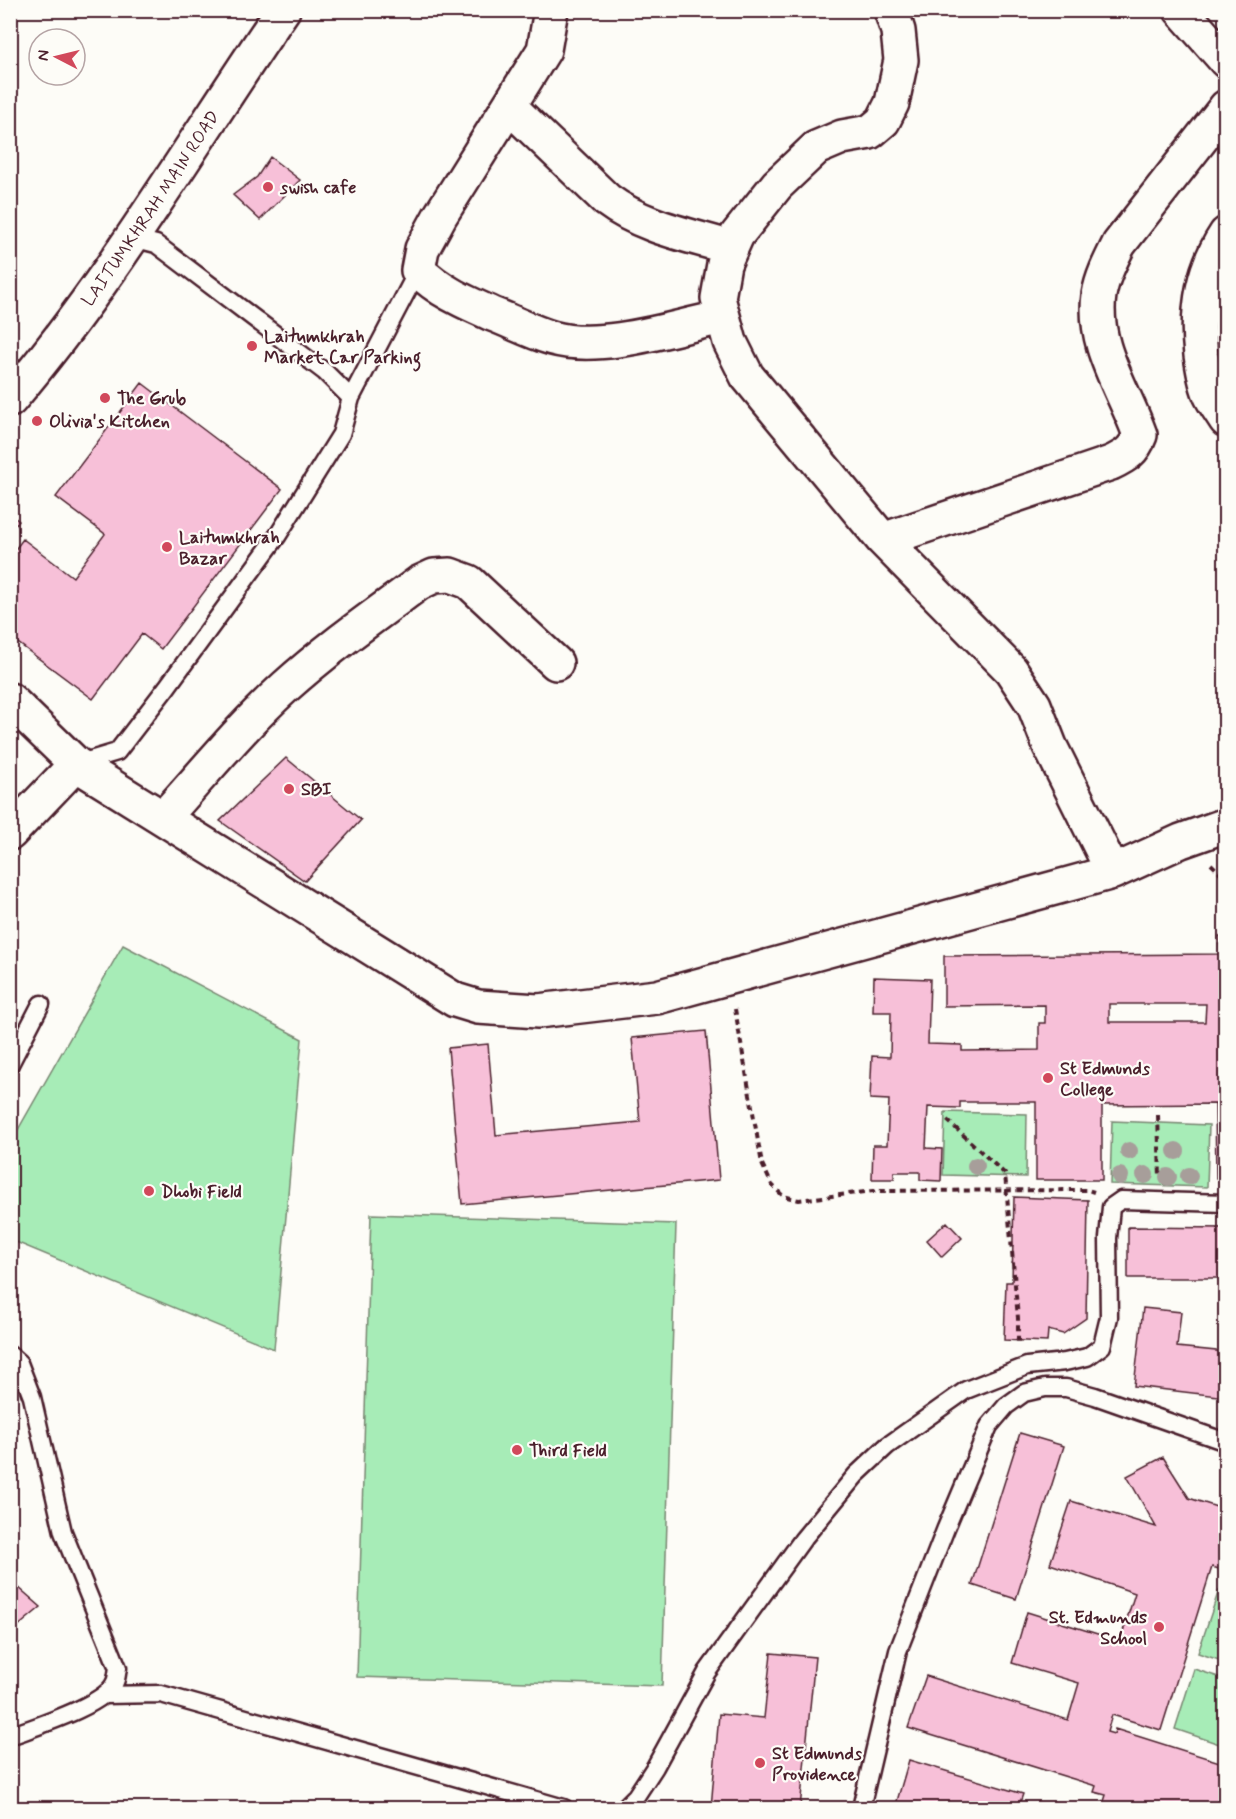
<svg xmlns="http://www.w3.org/2000/svg" width="1236" height="1819" viewBox="0 0 1236 1819" font-family="Mynerve,sans-serif">
	<rect width="100%" height="100%" fill="#fdfcf7"/>
	<filter id="ink" filterUnits="userSpaceOnUse"><feTurbulence type="fractalNoise" baseFrequency=".0167" numOctaves="2"/><feDisplacementMap in="SourceGraphic" scale="12" xChannelSelector="R" yChannelSelector="G"/><feConvolveMatrix kernelMatrix="1 2 1 2 8 2 1 2 1" color-interpolation-filters="sRGB"/></filter>
	<g filter="url(#ink)">
		<path fill="#a7ecb7" stroke="#788671" stroke-width="1.5" d="M123 945 302 1039 274 1349 11 1240V1142Z
			M945 1112 1027 1114 1026 1177 943 1175Z
			M1112 1121 1209 1125 1207 1187 1110 1184Z
			M371 1214 676 1224 662 1686 357 1677Z
			M1219 1590 1225 1592V1662L1198 1653Z
			M1194 1669 1225 1679V1746L1175 1729Z"/>
		<path fill="#f7c0d8" stroke="#4a1f2b" stroke-width="1.5" fill-rule="evenodd" d="M270 157 300 180 260 220 233 195 257 177Z
			M142 383 282 489 161 649 142 634 93 699 10 637V556L23 539 73 577 105 534 56 497Z
			M10 514 19 521 10 531Z
			M286 758 361 820 305 881 220 821Z
			M1219 936H1226V1178H1216L1215 1104 1102 1105V1180H1036V1102H960V1108L928 1107 926 1148 942 1149 941 1181 920 1180V1172H894V1179H872L873 1145H887L889 1100 870 1099 872 1056 890 1057 891 1012H873L874 977 930 979 928 1044 962 1045V1051L1039 1050V1023H1045V1005L944 1006V956L1220 954ZM1109 1004H1206L1205 1022H1109Z
			M706 1031 719 1180 462 1204 448 1048 488 1044 496 1135 640 1122 632 1038Z
			M1014 1197 1088 1200 1086 1318 1063 1334 1048 1330 1047 1342 1004 1340 1006 1282H1012Z
			M947 1222 962 1238 942 1257 927 1240Z
			M1128 1227 1226 1228V1278H1128Z
			M1143 1308 1181 1312 1177 1347 1226 1352V1397L1134 1386Z
			M1020 1433 1064 1446 1016 1599 972 1585Z
			M1163 1457 1189 1498 1226 1510V1571L1212 1567 1161 1730 1112 1715 1107 1732 1114 1734 1115 1729 1226 1764V1808H1102L1106 1795 1094 1792 1096 1786 908 1728 926 1676 1068 1720 1079 1683 1012 1663 1027 1612 1120 1641 1135 1593 1050 1564 1071 1501 1156 1527 1127 1476Z
			M10 1580 41 1607 10 1633Z
			M771 1653 815 1657 800 1808H711L719 1714 764 1718Z
			M909 1760 1023 1794 1018 1808H895Z"/>
		<g fill="none" stroke-linecap="round" stroke-linejoin="round">
			<g stroke="#4a1f2b" stroke-width="21">
				<path id="lane" d="M351 398 418 270
					M77 764 117 752 167 687 278 535 341 434 351 398 325 372 156 244 133 238
					M10 1064 41 1004
					M10 1355 19 1363 32 1397 63 1532 118 1668C117 1672 117 1678 115 1682 106 1705 34 1727 10 1736
					M104 1695 161 1694 564 1808
					M624 1808 636 1796 655 1767 707 1672 803 1539 856 1475 887 1446 966 1390 1027 1366 1065 1362 1087 1357 1102 1346 1109 1317 1108 1238 1111 1207 1121 1200 1226 1203
					M861 1808 898 1651 946 1528 989 1426 1006 1406 1024 1393 1045 1388H1066L1095 1396 1226 1442"/>
			</g>
			<g stroke="#4a1f2b" stroke-width="38">
				<path id="street" d="M551 10 544 50 440 216 422 249 418 270C439 291 465 302 492 314 511 321 531 332 552 338 601 352 673 328 723 317
					M891 10 898 31 901 60 892 103 883 121 870 132 842 137 816 148 777 185 737 235 724 264 718 298 730 342 747 376 883 540 1011 670 1034 705 1050 746 1113 872
					M1181 10 1226 61
					M510 107 607 200C643 227 689 235 731 248
					M1226 234C1202 270 1196 313 1201 355 1203 368 1205 384 1211 396 1215 404 1221 412 1226 420
					M883 540 1111 463C1126 456 1134 451 1140 435 1124 389 1092 346 1099 295 1102 277 1111 260 1119 244L1226 107
					M10 700 76 764 455 1000 478 1007 538 1011 657 997 1113 872 1181 841 1226 825
					M163 818C203 774 241 727 285 687 327 649 374 616 419 583L434 576 450 575 469 582 556 663
					M10 833 76 764"/>
			</g>
			<g stroke="#4a1f2b" stroke-width="38">
				<g id="secondary">
					<path id="s1" d="M10 400C113 279 193 141 283 10"/>
				</g>
			</g>
			<path stroke="#4a1f2b" stroke-width="4" stroke-dasharray="6 4.5" stroke-linecap="butt" d="M1211 864 1226 878
				M735 1009 762 1164 772 1185 783 1196 799 1200 874 1191 1088 1190 1094 1192
				M1158 1115 1160 1177
				M947 1120 1005 1174 1018 1318V1344"/>
			<use href="#lane" stroke="#fdfcf7" stroke-width="16"/>
			<use href="#street" stroke="#fdfcf7" stroke-width="33"/>
			<use href="#secondary" stroke="#fdfcf7" stroke-width="33"/>
		</g>
		<g fill="#a79e9a">
			<circle cx="1129" cy="1151" r="9"/>
			<circle cx="1176" cy="1151" r="9"/>
			<circle cx="976" cy="1166" r="9"/>
			<circle cx="1145" cy="1175" r="9"/>
			<circle cx="1120" cy="1176" r="9"/>
			<circle cx="1189" cy="1176" r="9"/>
			<circle cx="1168" cy="1177" r="9"/>
		</g>
	</g>
	<g fill="#d1495b" stroke="#fdfcf7" stroke-width="2">
		<circle cx="268" cy="187" r="6"/>
		<circle cx="252" cy="346" r="6"/>
		<circle cx="105" cy="398" r="6"/>
		<circle cx="37" cy="421" r="6"/>
		<circle cx="167" cy="547" r="6"/>
		<circle cx="289" cy="789" r="6"/>
		<circle cx="1048" cy="1078" r="6"/>
		<circle cx="149" cy="1191" r="6"/>
		<circle cx="517" cy="1450" r="6"/>
		<circle cx="1159" cy="1627" r="6"/>
		<circle cx="760" cy="1763" r="6"/>
	</g>
	<g text-anchor="middle" stroke-width="4.5" stroke-linejoin="round" paint-order="stroke">
		<g font-size="18" font-weight="bold" fill="#4a1f2b" stroke="#fdfcf7" text-anchor="start">
			<text x="280" y="193">swish cafe</text>
			<text x="264" y="342">Laitumkhrah<tspan x="264" dy="21">Market Car Parking</tspan></text>
			<text x="117" y="404">The Grub</text>
			<text x="49" y="427">Olivia's Kitchen</text>
			<text x="179" y="543">Laitumkhrah<tspan x="179" dy="21">Bazar</tspan></text>
			<text x="301" y="795">SBI</text>
			<text x="1060" y="1074">St Edmunds<tspan x="1060" dy="21">College</tspan></text>
			<text x="161" y="1197">Dhobi Field</text>
			<text x="529" y="1456">Third Field</text>
			<text x="1147" y="1623" text-anchor="end">St. Edmunds<tspan x="1147" dy="21">School</tspan></text>
			<text x="772" y="1759">St Edmunds<tspan x="772" dy="21">Providence</tspan></text>
		</g>
		<g font-size="18" fill="#4a1f2b" stroke="#fdfcf7">
			<text dy="6" stroke="none"><textPath href="#s1" startOffset="238">LAITUMKHRAH MAIN ROAD</textPath></text>
		</g>
	</g>
	<rect width="1236" height="1819" fill="none" stroke="#fdfcf7" stroke-width="36"/>
	<rect x="18" y="18" width="1200" height="1783" fill="none" stroke="#4a1f2b" stroke-width="2" filter="url(#ink)"/>
	<g transform="translate(57 57) rotate(277)"><circle r="28" fill="#fdfcf7" stroke="#b5a4a5" stroke-width="1.5"/>
	<path d="M0-4.5L10 22L0 15L-10 22Z" fill="#d1495b"/>
	<text y="-9" font-size="16" font-weight="bold" text-anchor="middle" fill="#4a1f2b">N</text>
	</g>
</svg>
